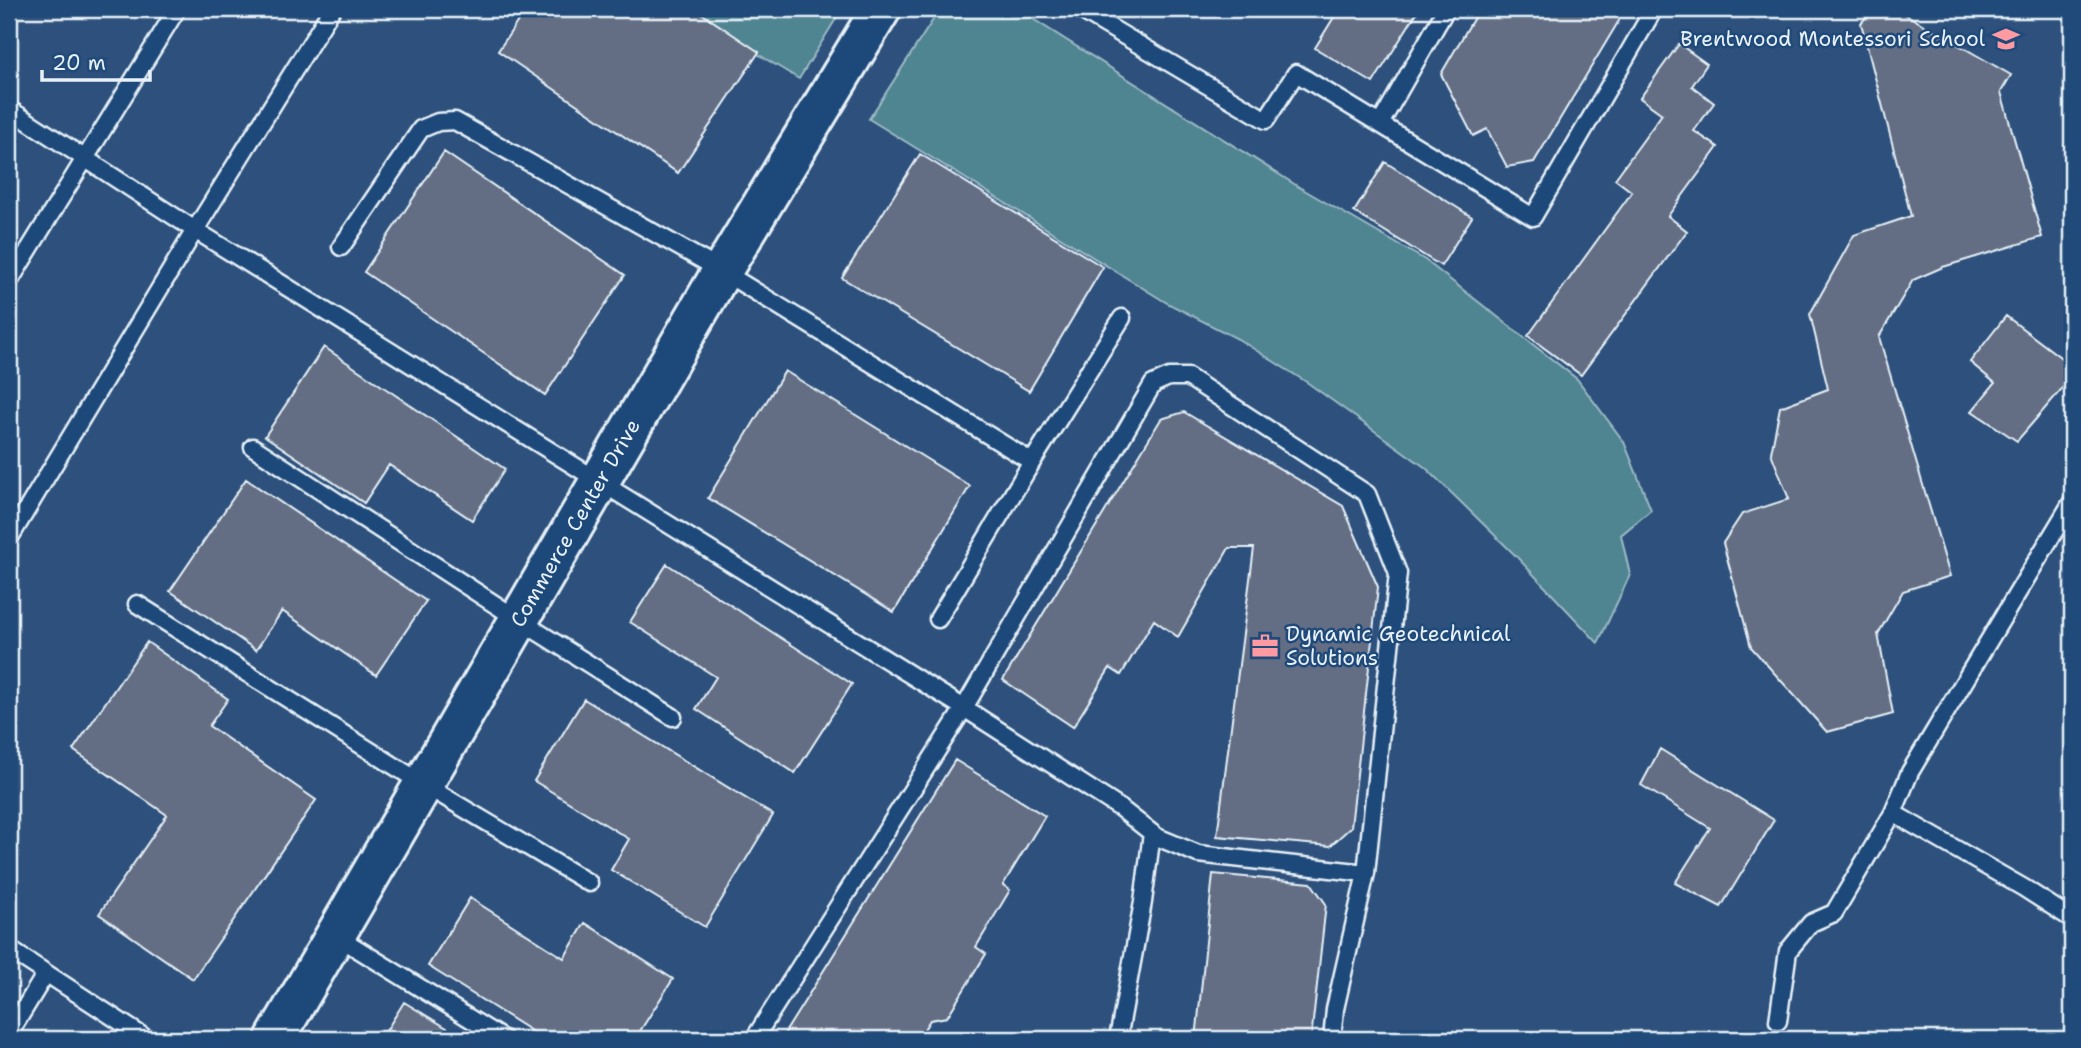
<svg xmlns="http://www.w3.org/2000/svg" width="2081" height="1048" viewBox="0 0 2081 1048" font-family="'Shantell Sans',sans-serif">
	<rect width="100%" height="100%" fill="#2d517c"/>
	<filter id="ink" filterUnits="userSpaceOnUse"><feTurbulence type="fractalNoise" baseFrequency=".0143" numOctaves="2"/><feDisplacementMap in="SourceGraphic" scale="14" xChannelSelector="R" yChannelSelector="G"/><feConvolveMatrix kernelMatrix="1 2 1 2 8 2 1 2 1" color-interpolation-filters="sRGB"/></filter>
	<g filter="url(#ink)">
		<path fill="#508491" stroke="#9cbac4" stroke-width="2" d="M683 9H842L799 79Z
			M940 9H1017L1299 187 1425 260 1577 379 1624 442 1651 510 1621 535 1630 575 1598 643 1515 555 1426 468 1308 383 1238 339 1167 303 869 119Z"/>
		<path fill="#646e84" stroke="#e8f1f8" stroke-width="2" d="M526 9H695L759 52 678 173 498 51Z
			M1339 9H1419L1373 83 1315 48Z
			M1479 9H1626L1534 162 1507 167 1487 129 1473 136 1441 74Z
			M1873 9H1896L2011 75 2001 92 2042 237 1943 267 1913 280 1879 337 1950 576 1903 591 1878 634 1893 714 1827 732 1751 647 1723 543 1742 514 1789 499 1771 453 1780 407 1828 389 1810 314 1854 235 1911 216 1861 23Z
			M1679 44 1707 64 1692 86 1714 103 1694 131 1718 147 1668 216 1687 231 1581 375 1528 336 1632 192 1615 179 1662 114 1640 98Z
			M444 152 625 275 545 395 364 272Z
			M920 154 1103 267 1029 391 842 278Z
			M1385 162 1472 217 1441 266 1354 212Z
			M2006 316 2072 366V377L2017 441 1972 411 1995 383 1970 362Z
			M324 347 505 469 472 520 389 465 364 503 265 436Z
			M785 371 970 486 894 612 708 498Z
			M1184 412 1343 506 1378 587 1351 827 1330 846 1217 836 1254 548H1229L1178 637 1154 620 1121 675 1110 668 1073 727 1003 680 1161 419Z
			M246 479 426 601 376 675 282 611 256 650 170 591Z
			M667 564 852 684 795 773 696 709 716 677 630 622Z
			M147 642 228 699 209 726 316 800 193 979 99 914 167 815 73 750Z
			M584 699 773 815 705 927 611 870 629 839 534 781Z
			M1660 749 1774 820 1721 907 1675 883 1710 828 1641 785Z
			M955 760 1045 816 1003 885 1010 890 976 947 986 954 947 1017 930 1020 918 1039H781Z
			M1213 874 1311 883 1326 904 1311 1039H1196Z
			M470 898 564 958 585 923 673 979 635 1039H544L428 966Z
			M404 1002 465 1039H381Z"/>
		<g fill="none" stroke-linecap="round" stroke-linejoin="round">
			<g stroke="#e8f1f8" stroke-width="21">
				<path id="service" d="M1079 9 1266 120 1296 73 1533 217 1654 9
					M9 109 195 230 964 708 1120 808 1157 837 1198 854 1366 873
					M1380 124 1446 9
					M341 247 421 129 438 122 455 121 722 271 1032 462
					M9 282 177 9
					M253 447 519 620 673 717
					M9 539 195 230 332 9
					M137 604 423 784 589 883
					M938 619 1032 462 1122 318
					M1893 813 1910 772 2072 502
					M335 935 503 1039
					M9 949 147 1039
					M1778 1021 1788 951 1811 923 1834 913 1893 813 2024 888 2072 919
					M9 1034 46 973
					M754 1039 964 708 1153 384 1169 377H1188L1367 494 1398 573 1366 873 1335 1009 1332 1039
					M1118 1039 1143 902 1152 833"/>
			</g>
			<g stroke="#e8f1f8" stroke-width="44">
				<g id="tertiary">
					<path id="s1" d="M275 1039 722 271 881 9"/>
				</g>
			</g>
			<use href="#service" stroke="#1f4a7a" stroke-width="16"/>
			<use href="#tertiary" stroke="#1f4a7a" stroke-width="38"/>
		</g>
	</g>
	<defs>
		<g id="school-bare" transform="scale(2.1)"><path d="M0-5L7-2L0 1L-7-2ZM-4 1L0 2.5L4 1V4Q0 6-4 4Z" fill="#ff9aa2" stroke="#1f4a7a" stroke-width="2.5" paint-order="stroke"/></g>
		<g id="office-bare" transform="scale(2.1)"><path d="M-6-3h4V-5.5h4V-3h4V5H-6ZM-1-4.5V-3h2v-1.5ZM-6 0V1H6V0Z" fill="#ff9aa2" stroke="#1f4a7a" stroke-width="2.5" paint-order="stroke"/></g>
	</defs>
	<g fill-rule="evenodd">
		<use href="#school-bare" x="2006" y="39"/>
		<use href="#office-bare" x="1265" y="646"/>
	</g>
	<g text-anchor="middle" stroke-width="5" stroke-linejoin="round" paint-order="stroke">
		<g font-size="21" fill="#e8f1f8" stroke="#1f4a7a" text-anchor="end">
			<text x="1985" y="46">Brentwood Montessori School</text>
			<text x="1286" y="641" text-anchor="start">Dynamic Geotechnical<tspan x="1286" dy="24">Solutions</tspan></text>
		</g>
		<g font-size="21" fill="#e8f1f8" stroke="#1f4a7a">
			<text dy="7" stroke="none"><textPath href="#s1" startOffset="597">Commerce Center Drive</textPath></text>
		</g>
	</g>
	<rect width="2081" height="1048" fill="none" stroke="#1f4a7a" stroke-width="35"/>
	<rect x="18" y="18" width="2046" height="1013" fill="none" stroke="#e8f1f8" stroke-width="2.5" filter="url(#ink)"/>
	<path d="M42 70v10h108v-10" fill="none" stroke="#e8f1f8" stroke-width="3.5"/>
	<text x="52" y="70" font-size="21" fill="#e8f1f8" stroke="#1f4a7a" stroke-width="5" paint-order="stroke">20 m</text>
</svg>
